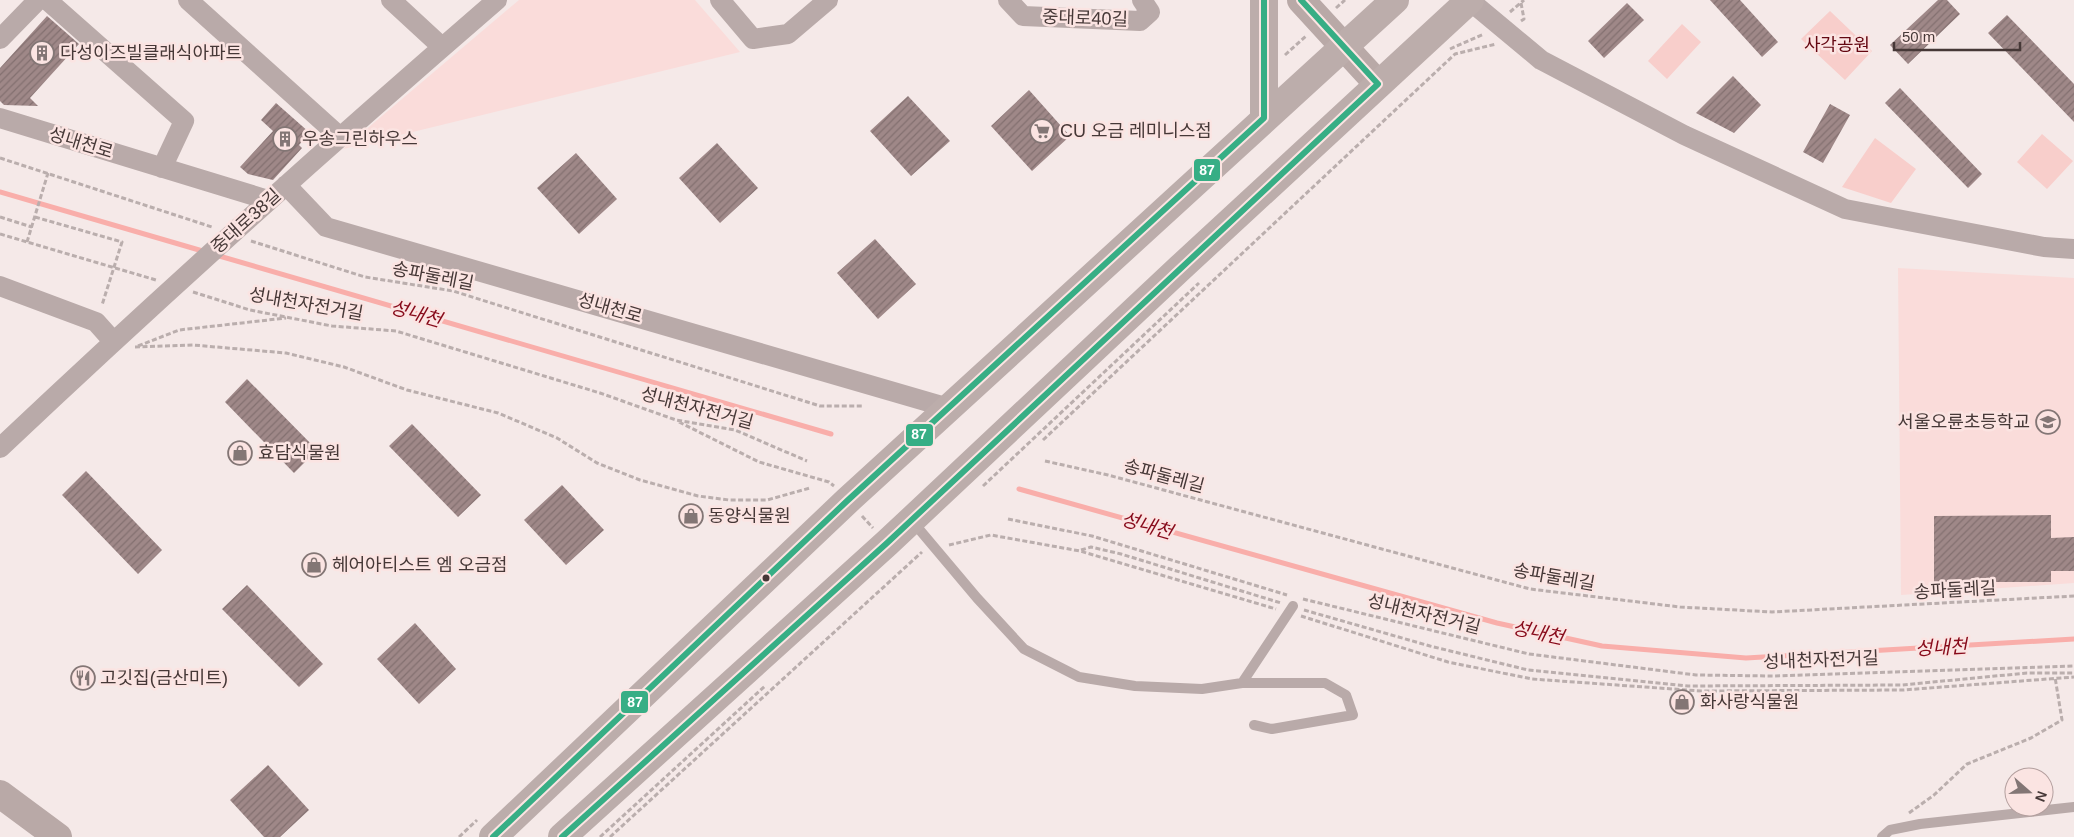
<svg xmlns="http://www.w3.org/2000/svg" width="2074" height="837" viewBox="0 0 2074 837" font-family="Helvetica,'Noto Sans KR',sans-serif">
	<defs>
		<pattern id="building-hatch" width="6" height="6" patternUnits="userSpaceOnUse" patternTransform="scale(1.25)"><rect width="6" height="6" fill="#9f8888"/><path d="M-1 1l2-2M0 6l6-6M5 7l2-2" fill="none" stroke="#837070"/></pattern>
	</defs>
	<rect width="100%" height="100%" fill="#f5e9e8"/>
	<path fill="#fadcda" d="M519 0H695L740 52 343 149Z
		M1898 268 2074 278V583L1901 595Z"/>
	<path fill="#f8cecb" d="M1830 11 1872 51 1845 80 1801 39Z
		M1682 24 1701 42 1667 79 1648 61Z
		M2042 134 2073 161 2047 189 2017 162Z
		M1875 138 1916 169 1891 203 1842 187Z"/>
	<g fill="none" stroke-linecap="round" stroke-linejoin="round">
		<path stroke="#f9aeaa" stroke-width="5" d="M0 192 206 252
			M216 255 831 434
			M1019 489 1497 623 1602 646 1746 658 2074 639"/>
	</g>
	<path fill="url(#building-hatch)" d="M1710 0H1740L1778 42 1762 57Z
		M1938 0H1947L1960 14 1908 64 1890 45Z
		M1627 3 1644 20 1604 58 1588 41Z
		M2007 15 2074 84V122L1988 33Z
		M47 16 79 44 30 98 38 106 4 105 0 101V68Z
		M1733 76 1761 105 1734 133 1696 113Z
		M1900 88 1982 174 1968 188 1885 103Z
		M1029 90 1070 136 1032 171 991 126Z
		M908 96 950 141 911 176 870 131Z
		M276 103 310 133 299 145 302 148 273 180 248 174 240 167 273 131 261 120Z
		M1830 104 1850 115 1823 163 1803 152Z
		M717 143 758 188 720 223 679 178Z
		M576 153 617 199 579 234 537 188Z
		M875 239 916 284 878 319 837 273Z
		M247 379 317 450 294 473 225 402Z
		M412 424 481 495 458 517 389 446Z
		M86 471 162 550 138 574 62 495Z
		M562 485 604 530 566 565 524 520Z
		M2051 515V538L2074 537V571H2051V582H1934V516Z
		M247 585 323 664 299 687 222 609Z
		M415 623 456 669 419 704 377 659Z
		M268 765 309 810 280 837H264L230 800Z"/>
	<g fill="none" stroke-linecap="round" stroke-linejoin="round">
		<path stroke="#baaead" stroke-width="3" stroke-dasharray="5 2.5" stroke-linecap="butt" d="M1521 3 1524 19 1521 21
			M1336 8 1345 0
			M1510 12 1524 0
			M1450 49 1484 34
			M1285 55 1306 36
			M0 158 212 227
			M0 217 32 227
			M35 217 122 242 102 305
			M0 234 156 280
			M251 241 365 277 453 291 820 406H864
			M27 242 48 173
			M193 292 250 310 332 326 396 331 600 393 676 420 735 430 807 461
			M138 346 179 330 286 318
			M135 347 193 345 286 353 344 367 407 390 498 413 557 438 597 463 640 480 698 496 729 500H767L810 488
			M679 422 759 462 829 482 834 486
			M1043 440 1455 54 1496 44
			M1045 461 1108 475 1530 589 1680 607 1772 612 2074 596
			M983 486 1199 283
			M862 516 873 528
			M1008 519 1092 536 1287 595
			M949 545 991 535 1080 551 1276 609
			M1081 550 1091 547 1121 554 1281 603
			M1303 599 1529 654 1696 675 1774 676 2074 666
			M1304 610 1430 646 1528 670 1688 686 1902 685 2027 673H2074
			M1301 616 1448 662 1532 679 1701 691 1903 690 2074 677
			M1909 813 1934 795 1967 764 2031 738 2062 720 2055 677
			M459 837 477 820
			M600 837 765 686
			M610 837 922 552"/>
		<path stroke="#b9aaa9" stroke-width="10" d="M913 522 977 598 1024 649 1079 677 1135 686 1202 689 1242 683H1325L1346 695 1353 715 1272 729 1254 725
			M1242 683 1293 606
			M1882 837 1890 830 1920 824 2074 807"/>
		<path stroke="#b9aaa9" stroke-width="20" d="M47 0 184 121 162 168
			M188 0 339 136
			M391 0 442 47
			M720 0 753 39 788 34 828 0
			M1008 0 1023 16 1140 21 1150 12 1142 0
			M1469 0 1541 60 1684 135 1845 209 2044 247 2074 249
			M0 39 38 0
			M0 118 268 200
			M286 185 326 227 949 408
			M0 286 96 322 113 341
			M0 448C162 295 328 146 497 0"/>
		<path stroke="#b9a9a7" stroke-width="28" d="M1301 0 1378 84
			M0 794 58 837"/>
		<path stroke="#bcadab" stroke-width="28" d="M1264 118V0
			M493 837 847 501 1395 0
			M562 837 887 543 1180 268 1470 0"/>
		<g stroke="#fbe4e2" stroke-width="10">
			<path id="bus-1" d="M493 837 847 501 1264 118V0
				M562 837 887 543 1378 84 1301 0"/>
		</g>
		<use href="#bus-1" stroke="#37ae85" stroke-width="6"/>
	</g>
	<defs>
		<g id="building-ring" transform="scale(1.25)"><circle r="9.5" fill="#fbe4e2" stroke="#837675" stroke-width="1.5"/><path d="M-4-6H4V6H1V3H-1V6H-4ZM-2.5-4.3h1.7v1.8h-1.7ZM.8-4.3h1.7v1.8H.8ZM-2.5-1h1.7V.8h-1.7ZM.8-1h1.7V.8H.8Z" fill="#837675"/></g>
		<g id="supermarket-ring" transform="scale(1.25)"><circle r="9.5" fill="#fbe4e2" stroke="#837675" stroke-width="1.5"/><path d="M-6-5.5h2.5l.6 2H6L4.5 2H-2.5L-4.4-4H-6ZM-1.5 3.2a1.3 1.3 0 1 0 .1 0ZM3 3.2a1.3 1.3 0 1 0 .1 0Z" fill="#837675"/></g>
		<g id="school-ring" transform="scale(1.25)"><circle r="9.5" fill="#fbe4e2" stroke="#837675" stroke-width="1.5"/><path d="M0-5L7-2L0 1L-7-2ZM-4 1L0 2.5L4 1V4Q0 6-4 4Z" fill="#837675"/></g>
		<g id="shop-ring" transform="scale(1.25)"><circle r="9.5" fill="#fbe4e2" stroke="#837675" stroke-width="1.5"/><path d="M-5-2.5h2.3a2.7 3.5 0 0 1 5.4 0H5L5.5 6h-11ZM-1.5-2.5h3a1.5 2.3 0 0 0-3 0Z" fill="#837675"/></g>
		<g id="restaurant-ring" transform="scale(1.25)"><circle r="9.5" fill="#fbe4e2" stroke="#837675" stroke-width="1.5"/><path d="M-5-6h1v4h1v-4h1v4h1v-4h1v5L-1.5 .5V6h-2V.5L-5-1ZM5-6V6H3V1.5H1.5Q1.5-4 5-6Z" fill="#837675"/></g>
	</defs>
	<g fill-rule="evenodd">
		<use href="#building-ring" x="42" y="53"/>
		<use href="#supermarket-ring" x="1042" y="131"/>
		<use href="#building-ring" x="285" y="139"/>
		<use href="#school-ring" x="2048" y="422"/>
		<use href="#shop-ring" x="240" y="453"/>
		<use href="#shop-ring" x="691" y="516"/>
		<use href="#shop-ring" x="314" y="565"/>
		<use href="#restaurant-ring" x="83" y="678"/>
		<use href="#shop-ring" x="1682" y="702"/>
	</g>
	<circle fill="#463837" stroke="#fbe4e2" stroke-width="2" cx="766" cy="578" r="4.5"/>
	<g text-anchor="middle" stroke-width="5" stroke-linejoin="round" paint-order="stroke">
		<g font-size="18" fill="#463837" stroke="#fbe4e2">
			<text transform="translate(1085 18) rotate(2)" y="6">중대로40길</text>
			<text transform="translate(81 143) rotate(17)" y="6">성내천로</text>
			<text transform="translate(246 221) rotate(-42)" y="6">중대로38길</text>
			<text transform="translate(433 276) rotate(11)" y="6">송파둘레길</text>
			<text transform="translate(306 304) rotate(10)" y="6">성내천자전거길</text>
			<text transform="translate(610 308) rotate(16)" y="6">성내천로</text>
			<text transform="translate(697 408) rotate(15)" y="6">성내천자전거길</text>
			<text transform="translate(1164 476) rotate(15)" y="6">송파둘레길</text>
			<text transform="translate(1554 577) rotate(10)" y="6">송파둘레길</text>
			<text transform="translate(1955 590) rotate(-3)" y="6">송파둘레길</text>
			<text transform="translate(1424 614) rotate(14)" y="6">성내천자전거길</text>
			<text transform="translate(1821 660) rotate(-2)" y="6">성내천자전거길</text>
		</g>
		<g font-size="18" fill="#640711" stroke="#fbe4e2">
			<text x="1837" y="51">사각공원</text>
		</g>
		<g font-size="18" fill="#463837" stroke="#fbe4e2" text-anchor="start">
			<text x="60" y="59">다성이즈빌클래식아파트</text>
			<text x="1060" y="137">CU 오금 레미니스점</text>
			<text x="302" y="145">우송그린하우스</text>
			<text x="2030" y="428" text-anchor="end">서울오륜초등학교</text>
			<text x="258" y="459">효담식물원</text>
			<text x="708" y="522">동양식물원</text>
			<text x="332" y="571">헤어아티스트 엠 오금점</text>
			<text x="100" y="684">고깃집(금산미트)</text>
			<text x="1700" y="708">화사랑식물원</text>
		</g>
		<g font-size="19" font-style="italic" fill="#870a1a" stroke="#fbe4e2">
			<text transform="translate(416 313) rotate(16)" y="7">성내천</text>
			<text transform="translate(1147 525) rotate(16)" y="7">성내천</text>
			<text transform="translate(1538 632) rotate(12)" y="7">성내천</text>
			<text transform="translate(1941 647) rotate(-3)" y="7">성내천</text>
		</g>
	</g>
	<g stroke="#fbe4e2" stroke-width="2">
		<rect x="1193" y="158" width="28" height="24" rx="5" fill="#37ae85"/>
		<rect x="905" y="423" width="29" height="24" rx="5" fill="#37ae85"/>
		<rect x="620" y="690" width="29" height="24" rx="5" fill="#37ae85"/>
	</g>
	<g font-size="14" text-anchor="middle" font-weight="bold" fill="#fff">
		<text x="1207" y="175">87</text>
		<text x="919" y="439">87</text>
		<text x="635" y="707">87</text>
	</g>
	<g transform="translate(2029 792) rotate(110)"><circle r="24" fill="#fbe4e2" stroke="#b39f9e"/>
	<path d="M0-4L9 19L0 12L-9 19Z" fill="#837675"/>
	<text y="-8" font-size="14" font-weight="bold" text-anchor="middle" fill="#463837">N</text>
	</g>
	<path d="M1894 42v8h126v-8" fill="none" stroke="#463837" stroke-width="2.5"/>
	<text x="1902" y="42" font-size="15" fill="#463837" stroke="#fbe4e2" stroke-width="4" paint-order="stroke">50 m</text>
</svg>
